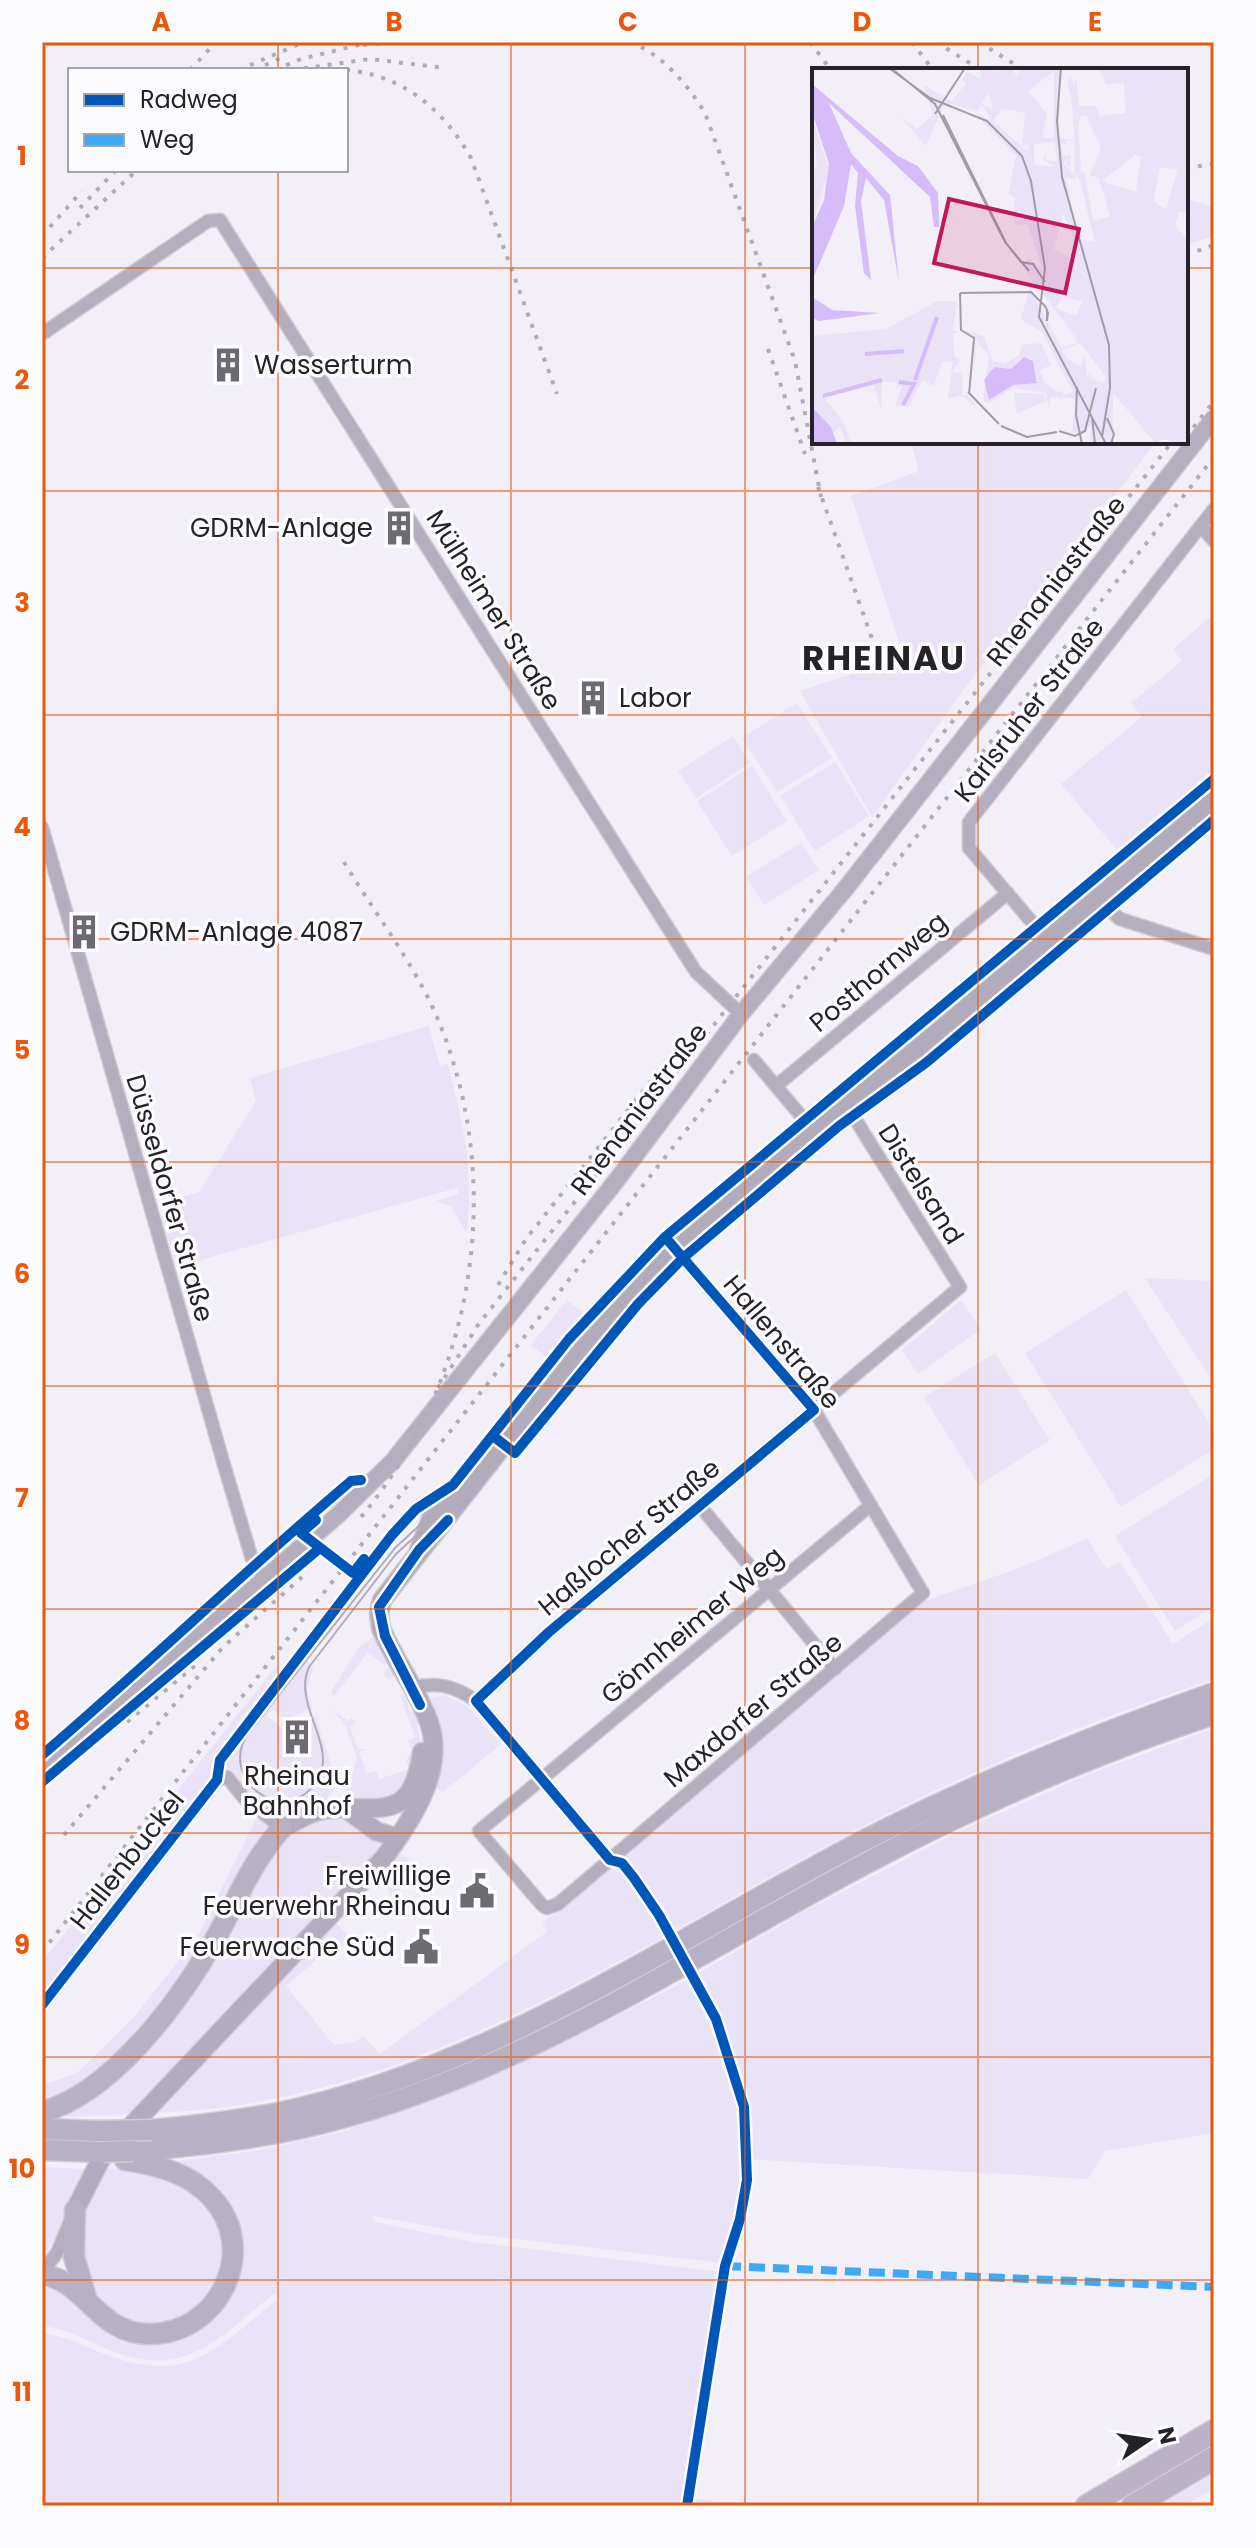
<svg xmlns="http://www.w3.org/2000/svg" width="1256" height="2548" viewBox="0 0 1256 2548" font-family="Poppins,sans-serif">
	<rect width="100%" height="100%" fill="#f2eff8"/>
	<path fill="#eae2f7" d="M1186 198 1214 208V236L1186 245Z
		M911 442H1156L962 692 872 817 800 691 904 657 851 496 919 471Z
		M1214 614V771L1118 851 1061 784 1142 717 1131 703 1182 661 1173 649Z
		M797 703 832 758 777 792 742 738Z
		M733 736 750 763 696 798 678 771Z
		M835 762 869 816 815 851 780 796Z
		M752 766 787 821 732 856 697 801Z
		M801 843 819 870 764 905 746 877Z
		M429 1026 440 1067 447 1063C462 1117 476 1176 466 1233L451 1206 436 1201 459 1194 457 1188 176 1267 161 1216 166 1215 168 1201 199 1192 256 1101 250 1078Z
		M1145 1278 1214 1281V1383Z
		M1126 1290 1214 1431V1449L1121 1507 1025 1353Z
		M567 1300 583 1313 547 1358 531 1345Z
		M961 1300 981 1329 918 1374 902 1350Z
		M995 1353 1050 1440 979 1485 924 1397Z
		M1214 1474V1606L1175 1631 1115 1536Z
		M1087 1539 1107 1569 1120 1562 1173 1644 1214 1618V1679C1094 1719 976 1768 863 1826 640 1943 414 2107 150 2113L334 1921 352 1939 340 1948 335 1944 286 1986 334 2045 355 2042 363 2036 380 2054 548 1931 542 1922 562 1909 622 1850 924 1601 1022 1567Z
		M375 1636 396 1674 390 1680 383 1674 389 1666 388 1662 385 1666 368 1652 334 1696 331 1692 359 1647Z
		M301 1656 313 1666 307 1689 312 1709 285 1719 272 1709 267 1716 288 1732 293 1747 310 1742 305 1725 309 1724 307 1718 315 1716 332 1768 338 1766C343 1798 309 1816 280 1818L248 1794 229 1771H220L221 1763Z
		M277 1665 280 1671 276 1681 217 1757 214 1777 42 1996V1962Z
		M400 1695 405 1696 410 1711 415 1710C425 1754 418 1766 392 1800H345L357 1757 345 1724 331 1709 348 1721 351 1718 357 1722 350 1727 358 1749H367L359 1752 366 1773 376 1771 379 1779 409 1769 406 1761 412 1750 408 1741 415 1737Z
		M444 1695 467 1706 501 1744 442 1793 434 1785 428 1699Z
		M1214 1728V2133L1105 2151 1088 2179 745 2159 739 2214 722 2263 474 2234 372 2216 376 2222 472 2242 721 2272 685 2498 771 2506H42V2334C62 2334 88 2348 107 2355 190 2385 215 2349 277 2300L276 2292C222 2335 186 2381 112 2351 89 2342 67 2328 42 2326V2283L53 2282 93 2319 200 2329C220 2313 237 2294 240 2268 249 2207 193 2205 176 2161L254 2151 338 2133 427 2103 512 2068 678 1985 805 1911 962 1830 1089 1774Z
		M258 1815 272 1827 221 1920 140 2034 100 2073 42 2106V2085L77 2073 135 2016 198 1936Z
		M332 1816 350 1819 385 1842 383 1848 130 2114 63 2117 100 2093 135 2063 172 2022 207 1972 264 1854 300 1825Z
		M400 1854 407 1857 416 1873 393 1896 380 1881V1874Z
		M42 2167 85 2169 56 2237 42 2259Z
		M102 2168C142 2170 194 2178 214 2217 267 2324 86 2376 83 2249 82 2238 79 2223 82 2212 85 2198 96 2182 102 2168Z
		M1214 2472V2488L1184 2506H1157Z"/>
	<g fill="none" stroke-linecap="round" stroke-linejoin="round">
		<g stroke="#cecbd2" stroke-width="15">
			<path id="minor" d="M42 334 208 221 220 220 696 972 741 1014
				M1201 526 1214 541
				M42 827 224 1465 252 1559 264 1578
				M1097 899 1120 919 1214 949
				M1047 940 969 848V822L1214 509
				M754 1060 812 1129
				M776 1086 1008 893
				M674 1248 814 1410 923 1593 558 1904 547 1908 542 1905 479 1831 871 1505
				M700 1506 835 1669
				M412 1688C436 1681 455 1686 476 1701L610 1860
				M476 1701 549 1632 960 1287 845 1103
				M42 2005 217 1780 227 1777 244 1798 282 1828
				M42 2272 57 2253 71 2219"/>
		</g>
		<g stroke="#cecbd2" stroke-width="19">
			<path id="tertiary" d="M42 1770 338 1515 393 1461 616 1181 741 1014 846 888 1214 418"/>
		</g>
		<g stroke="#cecbd2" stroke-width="21">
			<path id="secondary" d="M419 1550 433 1514 461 1488
				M349 1811 376 1831 398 1838
				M282 1828C296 1822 308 1812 323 1810 376 1802 411 1828 422 1752
				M75 2210 102 2157 384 1858C411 1820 446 1771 429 1722 417 1689 394 1660 381 1628L379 1614 382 1600 579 1349 674 1248 812 1129 917 1049 1214 800"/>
		</g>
		<g stroke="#cecbd2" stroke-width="23">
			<path id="trunk" d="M42 2112C112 2093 178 2003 213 1943 236 1903 251 1862 282 1828
				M42 2129 98 2131
				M152 2130C194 2126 236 2121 278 2113 491 2069 673 1940 863 1841 976 1783 1094 1735 1214 1693
				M42 2150 103 2152
				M133 2151C200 2146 265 2138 330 2121 529 2070 701 1949 880 1856 987 1800 1099 1752 1214 1714
				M75 2210 74 2257 86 2297
				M42 2274C87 2282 97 2334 150 2334 219 2334 260 2250 212 2198 190 2173 157 2165 125 2160"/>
		</g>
		<g stroke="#cecbd2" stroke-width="25">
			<path id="motorway" d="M1087 2506 1214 2431
				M1133 2506 1214 2458"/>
		</g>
		<use href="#minor" stroke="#b4aebe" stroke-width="12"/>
		<use href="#tertiary" stroke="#b4aebe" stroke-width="16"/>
		<use href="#secondary" stroke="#b3acbe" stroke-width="18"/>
		<use href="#trunk" stroke="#b8b0c3" stroke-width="20"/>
		<use href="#motorway" stroke="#bbb2c5" stroke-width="22"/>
		<path stroke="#b0abb7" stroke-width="2" d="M1214 796 1017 962 810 1127 672 1246 601 1319 477 1472 395 1548 248 1734C218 1778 281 1827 314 1785 343 1749 291 1707 309 1667L396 1554 480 1477 581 1350 675 1249 813 1131 919 1052 1214 803"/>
		<path stroke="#b0abb7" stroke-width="4" stroke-dasharray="4 8" stroke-linecap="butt" d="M630 42C662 54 687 84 705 113L795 361 821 497
			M810 42 831 70
			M912 42 933 70
			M936 42 981 70
			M979 42 1024 70
			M363 45 393 42
			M190 70 216 42
			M239 70 304 42
			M254 70 283 57
			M275 70 301 59 371 42
			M292 70 370 59 445 68
			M346 70C403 75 444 110 471 158L557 394
			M1186 168 1214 164
			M80 208 116 170
			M42 236 82 191
			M1186 255 1214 245
			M42 258 137 170
			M768 349 805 454
			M1186 437 1214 401
			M818 487 880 661
			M344 862C371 907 412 962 433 1008 508 1175 477 1378 361 1517
			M498 1285 526 1239 684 1039
			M438 1388 478 1325 1172 442
			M127 1722 196 1665
			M64 1835 223 1647 302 1577
			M42 1952 1214 457"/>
		<g stroke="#cecbd2" stroke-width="23" stroke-linecap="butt">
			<path id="trunk-bridge" d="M98 2131 152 2130
				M103 2152 133 2151"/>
		</g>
		<use href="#trunk-bridge" stroke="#b8b0c3" stroke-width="20"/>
		<path stroke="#3fa9f5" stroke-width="8" stroke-dasharray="16 8" stroke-linecap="butt" d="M725 2266 1214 2287"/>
		<g stroke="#fcfbfe" stroke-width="15">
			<path id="cycleway" d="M665 1237 814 1410 549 1632 476 1701 610 1860 622 1863 634 1878 659 1915 716 2019 744 2107 747 2180 740 2219 725 2266 687 2506
				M493 1436 515 1453 638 1304 683 1258 839 1126 927 1062 1214 820
				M316 1520 301 1533 353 1573 364 1559
				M420 1705 385 1636 379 1607 419 1550 448 1520
				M42 1755C147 1665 246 1570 351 1481L361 1480
				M42 1782 320 1548
				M42 2005 217 1780 220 1760 392 1535 416 1509 453 1485 569 1339 665 1237 1214 779"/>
		</g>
		<use href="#cycleway" stroke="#0057b8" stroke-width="10"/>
	</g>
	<path fill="none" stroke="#e8590c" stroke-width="2" stroke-opacity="0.55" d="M278 42V70M511 42V2506M745 42V2506M978 42V70M278 170V2506M42 268H814M1186 268H1214M978 442V2506M42 491H1214M42 715H1214M42 939H1214M42 1162H1214M42 1386H1214M42 1609H1214M42 1833H1214M42 2057H1214M42 2280H1214"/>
	<defs>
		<g id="building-bare" transform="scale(2.76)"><path d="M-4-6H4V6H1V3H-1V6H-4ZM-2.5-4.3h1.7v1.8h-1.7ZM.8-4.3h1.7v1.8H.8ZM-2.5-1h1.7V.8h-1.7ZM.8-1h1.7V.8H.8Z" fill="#6d6a71" stroke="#fcfbfe" stroke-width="2.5" paint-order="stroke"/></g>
		<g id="civic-bare" transform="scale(2.76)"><path d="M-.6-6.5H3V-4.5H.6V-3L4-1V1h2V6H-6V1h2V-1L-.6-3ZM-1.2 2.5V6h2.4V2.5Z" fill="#6d6a71" stroke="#fcfbfe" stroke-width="2.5" paint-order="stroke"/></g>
	</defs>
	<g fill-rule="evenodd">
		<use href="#building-bare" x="228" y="365"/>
		<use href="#building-bare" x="399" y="528"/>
		<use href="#building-bare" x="593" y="698"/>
		<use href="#building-bare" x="84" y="932"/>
		<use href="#building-bare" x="297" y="1737"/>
		<use href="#civic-bare" x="477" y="1891"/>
		<use href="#civic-bare" x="421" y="1947"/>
	</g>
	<g text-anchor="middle" stroke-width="7" stroke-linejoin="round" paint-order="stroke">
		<g font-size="26" fill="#252228" stroke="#fcfbfe" text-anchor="start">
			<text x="254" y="374">Wasserturm</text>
			<text x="373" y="537" text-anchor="end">GDRM-Anlage</text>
			<text x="619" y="707">Labor</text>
			<text x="110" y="941">GDRM-Anlage 4087</text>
			<text x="297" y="1785" text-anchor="middle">Rheinau<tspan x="297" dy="30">Bahnhof</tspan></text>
			<text x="451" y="1885" text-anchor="end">Freiwillige<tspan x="451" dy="30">Feuerwehr Rheinau</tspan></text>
			<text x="395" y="1956" text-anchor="end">Feuerwache Süd</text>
		</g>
		<g font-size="26" fill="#252228" stroke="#fcfbfe">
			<text transform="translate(1056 581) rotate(-52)" y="9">Rhenaniastraße</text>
			<text transform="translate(494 610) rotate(58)" y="9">Mülheimer Straße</text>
			<text transform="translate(1029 710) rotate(-52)" y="9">Karlsruher Straße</text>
			<text transform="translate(878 972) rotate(-40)" y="9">Posthornweg</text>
			<text transform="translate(639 1109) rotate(-53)" y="9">Rhenaniastraße</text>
			<text transform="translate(921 1184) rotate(58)" y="9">Distelsand</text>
			<text transform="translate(170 1198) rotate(74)" y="9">Düsseldorfer Straße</text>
			<text transform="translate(782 1342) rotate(50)" y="9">Hallenstraße</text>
			<text transform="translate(629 1537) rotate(-40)" y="9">Haßlocher Straße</text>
			<text transform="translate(692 1625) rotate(-40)" y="9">Gönnheimer Weg</text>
			<text transform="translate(753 1710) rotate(-40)" y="9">Maxdorfer Straße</text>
			<text transform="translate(127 1860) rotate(-52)" y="9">Hallenbuckel</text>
		</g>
		<g font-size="34" font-weight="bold" letter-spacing="2" fill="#252228" stroke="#fcfbfe">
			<text x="884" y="670">RHEINAU</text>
		</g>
	</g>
	<g transform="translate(812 68)">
		<rect width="376" height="376" fill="#f2eff8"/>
		<path d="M168 0 186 4 199 0 204 7 210 0H248L249 17 256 18 257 8 263 18 264 10 267 38H284L288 48 314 45 312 15 294 16 287 0 376 3V144H367L363 158 376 172V376L349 371 344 376 301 325V374L289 370 288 376 278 373 279 358 271 366 260 364 263 330 238 329V338L237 340 234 325 201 320 178 335 171 334 177 287 164 273 163 308 162 270 152 262 172 268 180 292 192 296 207 287 210 277 229 275 239 297 228 302 232 314 244 323 250 324 251 317V327L261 324 230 264 209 251 218 219 249 279 267 275 253 258 268 275 251 282 255 290 269 299 272 285 275 308 279 303 277 311 282 307 280 311 291 315 294 309 211 200 217 190 231 202 215 156 204 158 202 153 211 148 201 151 203 129 196 126 204 88 164 46 179 52 170 36 181 42 178 28 176 26 165 43 133 35 114 78 89 49 105 61 121 47 112 17 139 33 154 16 151 11 155 4 169 11ZM242 3V70H230L235 46 216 23ZM248 18H256L259 28 263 73 247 69ZM190 41 213 45 210 76 218 77 215 83 181 53ZM274 47 289 80 278 107 269 104 268 84 266 59 268 48ZM253 72 263 74 262 107 251 95 256 90 255 98 257 99 259 88 251 87 249 76 256 77ZM243 74 245 94 234 92V86L231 92 245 99 222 97V76ZM323 87 329 89 324 124 290 113ZM348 100 366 101 354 141 341 133ZM264 106 268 113 283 174 267 171 254 110 264 111ZM273 106 287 110 298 148 281 153ZM251 145 264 175 258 189 242 182ZM250 229 271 233 264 248 244 240ZM213 289 221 292 226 313 201 317 177 332 173 310 183 299 199 301ZM0 48 17 102 0 159V107L5 97ZM125 233H145L141 263H147L141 266 142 288 148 292 140 304 151 305 150 327H155L168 342 149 327 136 331 141 293 130 294 122 318 111 312 96 339 83 338 90 316 84 321 85 315 70 313 69 341 61 314 12 329 32 356 39 376H35L28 358 21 365 0 339V268L74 261ZM215 325 232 327 234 333 205 345 202 325Z" fill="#eae2f7" fill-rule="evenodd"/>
		<path d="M0 16 86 88 106 98 126 125 127 159H122L118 129 17 35 39 85 78 127 87 214 72 132 54 110 49 133 59 212 52 205 43 138 46 105 39 96 32 138 0 213V159L12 132 17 96 0 44ZM0 229 20 242 68 245 7 253 0 250ZM212 289 221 293 225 315 201 317 177 332 172 312 178 304 183 299 199 301ZM0 339 19 359 25 376H0Z" fill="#d6bdf9"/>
		<path fill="none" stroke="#d6bdf9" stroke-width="4" d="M53 286 92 283M103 312 125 249M87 314 102 316 91 337M11 328 70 312"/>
		<path fill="none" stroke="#a09da5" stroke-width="2" d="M77 0 118 30 175 53 210 88 219 113 233 200 227 249 294 376M79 0 123 36 193 174 217 203M249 0 245 53 250 109 297 277 298 320 290 369M123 46 153 0M131 47 194 175 209 194 221 196 233 214M148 225 219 224 233 238 234 240 236 245 235 253V243M148 225 149 262 162 270 157 326M156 324 187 356M264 347 270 376M264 347 265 319M280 349 283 376M295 350 302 366 299 376M189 358 215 369 245 364M247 363 263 368 273 363 284 320"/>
		<path fill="#c2185b" fill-opacity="0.15" stroke="#c2185b" stroke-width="4" d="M137 131 267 161 253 225 122 195Z"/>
		<rect width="376" height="376" fill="none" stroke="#252228" stroke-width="4"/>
	</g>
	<rect width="1256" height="2548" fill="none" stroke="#fcfbfe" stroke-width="88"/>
	<rect x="68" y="68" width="280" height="104" fill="#fcfbfe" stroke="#a6a4a8" stroke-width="2"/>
	<rect x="84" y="94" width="40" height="12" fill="#0057b8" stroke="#a6a4a8" stroke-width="2"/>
	<text x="140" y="108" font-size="24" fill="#252228">Radweg</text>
	<rect x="84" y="134" width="40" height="12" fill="#3fa9f5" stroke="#a6a4a8" stroke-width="2"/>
	<text x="140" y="148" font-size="24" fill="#252228">Weg</text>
	<g transform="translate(1148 2440) rotate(77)" stroke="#fcfbfe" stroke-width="6" paint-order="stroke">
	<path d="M0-6L14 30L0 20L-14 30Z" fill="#252228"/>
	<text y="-12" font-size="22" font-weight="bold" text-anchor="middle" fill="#252228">N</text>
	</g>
	<rect x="44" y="44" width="1168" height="2460" fill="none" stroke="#e8590c" stroke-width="3"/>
	<g font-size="26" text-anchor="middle" font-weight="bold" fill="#e8590c">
		<text x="161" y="31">A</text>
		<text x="394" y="31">B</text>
		<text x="628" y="31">C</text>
		<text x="862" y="31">D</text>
		<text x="1095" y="31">E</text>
		<text x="22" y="165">1</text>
		<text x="22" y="389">2</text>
		<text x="22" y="612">3</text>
		<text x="22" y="836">4</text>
		<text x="22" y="1059">5</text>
		<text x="22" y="1283">6</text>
		<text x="22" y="1507">7</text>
		<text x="22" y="1730">8</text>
		<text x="22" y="1954">9</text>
		<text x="22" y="2178">10</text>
		<text x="22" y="2401">11</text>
	</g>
</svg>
